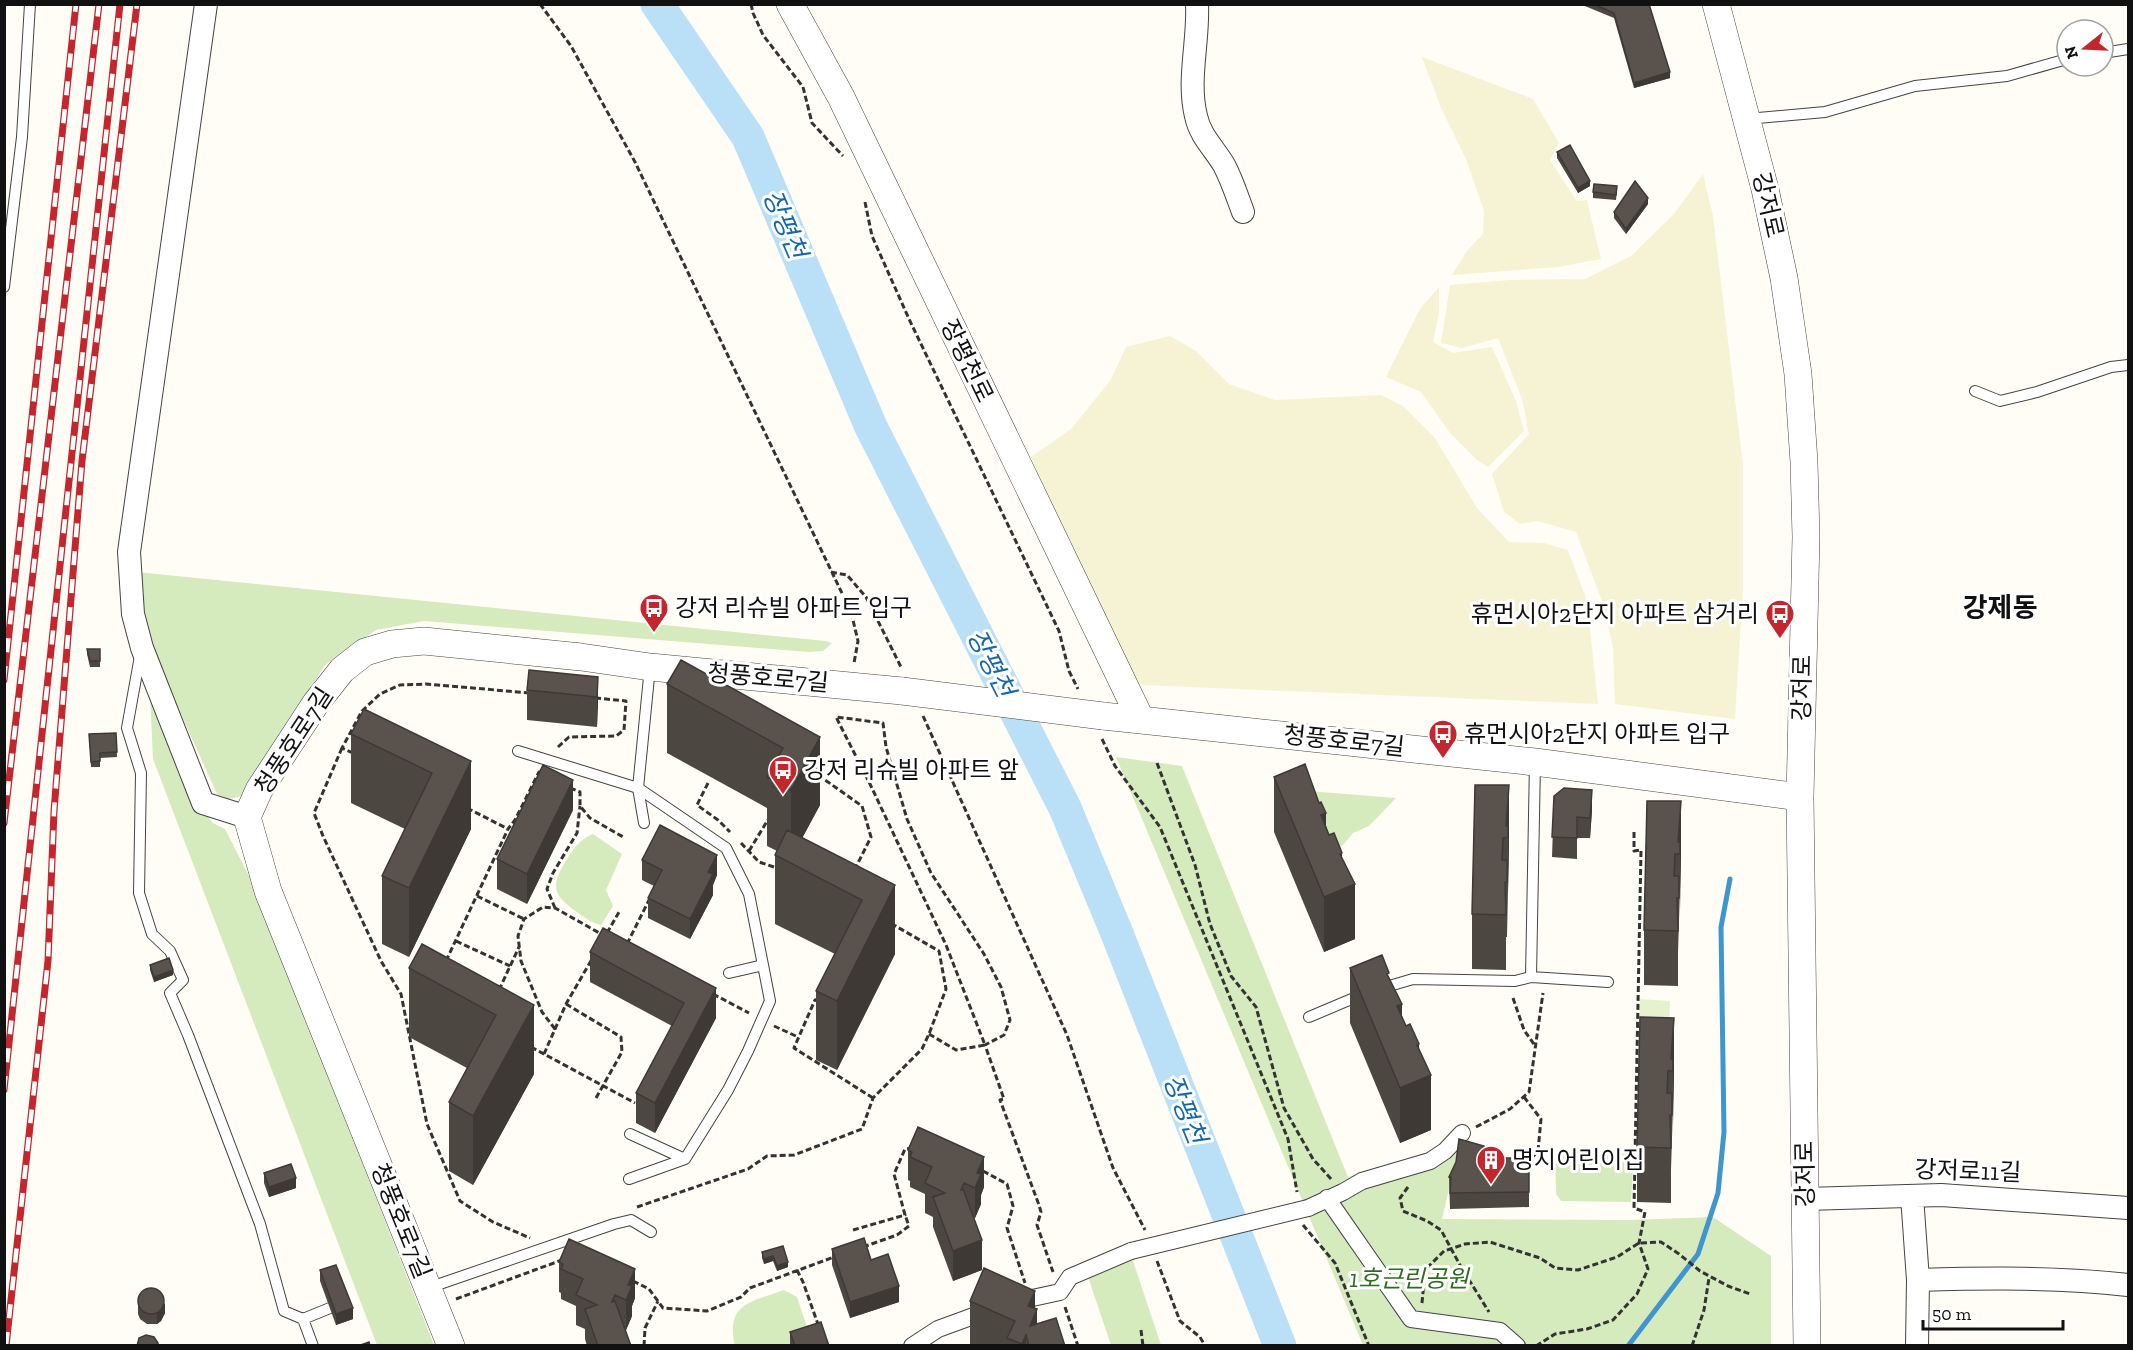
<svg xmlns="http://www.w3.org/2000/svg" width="2133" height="1350" viewBox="0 0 2133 1350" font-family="'Zilla Slab','Noto Sans KR',serif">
	<rect width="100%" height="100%" fill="#fffdf5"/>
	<path fill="#f6f3d4" d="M1422 57 1533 99 1559 143 1550 160 1577 201 1587 200 1601 259 1558 267 1452 275 1466 252 1483 234 1484 211 1466 159 1441 108Z
		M1703 174 1713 216 1743 465V587L1735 719 1615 704 1613 647 1603 604 1576 532 1538 521 1520 524 1504 512 1492 474 1529 434 1522 399 1498 338 1462 348 1441 343 1450 285 1510 280 1585 279 1631 256 1674 214Z
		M1439 287V313L1433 342 1453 353 1492 347 1516 401 1524 431 1488 467 1477 460 1450 433 1421 392 1386 377 1420 309Z
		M1170 336 1196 351 1229 384 1275 400 1381 395 1403 406 1435 438 1477 508 1509 542 1544 543 1568 550 1587 601 1598 704 1143 685 1126 674 1031 457 1071 429 1110 381 1126 347Z"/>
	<path fill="#d5ebbd" d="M137 572 825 641 832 643 823 651 809 652 424 621 376 630 325 665 242 796 229 799 217 794 141 625Z
		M150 693 204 812 213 823 225 829 249 876 434 1345H377L153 759Z
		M1116 757 1182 766 1348 1177 1460 1142 1442 1219 1629 1220 1713 1217 1771 1256V1345H1363Z
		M1308 791 1396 798 1369 826 1353 833 1343 845 1333 850Z
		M593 834 622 854 606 890 613 906 601 925C592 923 585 918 577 912 551 894 551 885 567 859 574 848 580 839 593 834Z
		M1634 1151 1631 1202 1561 1201 1556 1194 1555 1152Z
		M1129 1249 1161 1345H1111L1085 1268Z
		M784 1290 797 1297 810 1336 786 1345 735 1346C725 1303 752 1302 784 1290Z"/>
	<path fill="#e6f2cf" d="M1640 999 1670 1001 1668 1057 1638 1056Z"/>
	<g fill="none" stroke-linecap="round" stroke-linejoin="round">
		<path stroke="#3f96cf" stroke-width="5" d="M1628 1346 1698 1254 1718 1193 1724 1132 1721 927 1730 879"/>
		<path stroke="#b9e0f7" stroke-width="33" d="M657 4 748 137 871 427 1065 808 1116 931 1280 1346"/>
		<g stroke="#444" stroke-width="12">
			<path id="service" d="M2103 53 2128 49
				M1747 119 1825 112 1915 86 2007 76 2067 59
				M4 287 22 137 30 4
				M1975 391 2000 401 2037 392 2111 367 2128 365
				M140 656 127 728 141 773 139 893 152 934 170 951 183 980 170 993 188 1035 260 1224 284 1311 303 1319
				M518 751 638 788 650 667
				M638 788 726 848 749 894 763 965 729 973
				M638 788 644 823
				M1531 977 1535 762
				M1379 989 1413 979 1515 981 1531 977 1608 982
				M1309 1017 1361 995
				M630 1134 685 1159
				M629 1179 685 1159 728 1090 748 1051 770 1001 763 965
				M428 1288 614 1224 631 1220 651 1232
				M313 1346 303 1319 330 1308"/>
		</g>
		<g stroke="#444" stroke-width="18">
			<path id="pedestrian" d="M1327 1198 1411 1319 1500 1331 1517 1346
				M1308 1208 1343 1192 1362 1181 1430 1161 1445 1151 1462 1133
				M1014 1302 1060 1292 1070 1277 1131 1251
				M912 1346 938 1329 990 1310"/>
		</g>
		<g stroke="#444" stroke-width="24">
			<path id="minor" d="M206 4 129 552 133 614 142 648 203 803 247 817
				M1197 4C1199 41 1187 80 1196 116 1200 136 1214 148 1224 165 1232 180 1237 196 1243 212
				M1912 1196 1918 1280 1917 1346
				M1806 1199 1941 1195 2128 1208
				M1918 1280C1989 1278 2058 1277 2128 1285"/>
		</g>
		<g stroke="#444" stroke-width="28">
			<path id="tertiary" d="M790 4 841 97 1141 720
				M1716 4 1765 189 1784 278 1798 374 1804 462 1806 537 1800 797 1807 1346
				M1103 716 1535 762 1800 797
				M451 1346 268 891 247 817 259 790 316 703 342 670 365 652 392 644 424 641 581 657 650 667 902 691"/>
		</g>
		<path stroke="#333" stroke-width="3" stroke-dasharray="6 3" stroke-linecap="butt" d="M540 4 571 46 635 162 851 612 858 641 854 663
			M751 4 753 13 763 35 803 87 812 123 843 156
			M865 202 872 236 909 319 1059 631 1069 671 1078 689
			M831 572 847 575 866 597 902 669
			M923 716 1067 1035 1113 1168 1145 1230
			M1102 739 1115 766 1160 827 1288 1139 1297 1192
			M558 747 569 737 616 736 624 730 626 701 596 698
			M342 748 314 813 323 836 381 961 401 994 427 1124 460 1201 493 1222 530 1238
			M353 753 342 748 362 711 380 694 400 685 426 684 530 693
			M1157 763 1195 865 1210 924 1231 976 1256 1007 1284 1108 1313 1159 1332 1180
			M818 775 862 806 871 837 856 867
			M708 783 697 805 718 820 730 832
			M570 788 580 792V806L590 818 625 838
			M467 808 508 829
			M741 843 759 862 777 868
			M749 851 769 818
			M477 896 524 919
			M555 908 547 889 553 873 577 833 580 806
			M607 933 619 912
			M456 941 510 966
			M627 944 649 900
			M446 961 508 829 515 820 539 772 540 774
			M499 990 519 947
			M713 994 749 1013
			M1513 998 1524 1030 1536 1047
			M819 999 815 1000 794 1048 873 1098
			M566 1004 621 1037 622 1052 596 1098
			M774 1026 798 1037
			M555 1029 542 1012 521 961 518 936 524 919 543 907 555 908 603 935
			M929 1034 956 1050 985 1045 946 945 870 784 836 717 883 723 886 747 907 819 931 873 984 954 1001 987 1010 1020 1004 1035 985 1045 1004 1099 1000 1100 1039 1205 1041 1212 1037 1225 1053 1272
			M531 1047 635 1103
			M544 1054 566 1004 592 959
			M1524 1097 1541 1119 1538 1151 1528 1162
			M1476 1127 1510 1109 1529 1092 1543 993
			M1480 1154 1497 1159
			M983 1171 1007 1184 1013 1206 1007 1228 1025 1283
			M1408 1187 1400 1198 1403 1211 1427 1221 1441 1230 1461 1267 1489 1312
			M637 1207 748 1169 767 1156 794 1155 862 1129 873 1098 922 1049 929 1034 946 989 939 951 892 924
			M1303 1225 1335 1263 1369 1346
			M853 1230 905 1215 894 1174 905 1149 912 1148
			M863 1247 897 1235 909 1226 905 1215
			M1157 1261 1180 1321 1200 1337 1205 1346
			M797 1270 803 1282 819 1327
			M633 1281 649 1289 663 1308 707 1311 741 1297 750 1288 834 1257
			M456 1299 562 1260
			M1422 1303 1425 1270 1444 1251 1465 1244 1490 1242 1540 1258 1555 1268 1578 1270 1617 1257 1639 1243 1661 1242 1679 1254 1700 1271 1728 1286 1750 1294
			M1065 1307 1078 1346
			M1141 1330 1143 1346
			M644 1346 645 1328 658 1301
			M1536 1346 1555 1334 1587 1329 1613 1320 1637 1294 1648 1269 1639 1243 1645 1212 1634 1208 1641 850 1634 851V829
			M1692 1346 1704 1310 1709 1278"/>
		<use href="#service" stroke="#fff" stroke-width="10"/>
		<use href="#pedestrian" stroke="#fff" stroke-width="16"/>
		<use href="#minor" stroke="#fff" stroke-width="22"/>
		<use href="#tertiary" stroke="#fff" stroke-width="27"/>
		<g stroke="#c4262e" stroke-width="7">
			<path id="rail" d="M4 680 76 4
				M4 823 99 4
				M4 1090 120 4
				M6 1346 48 961 54 811 82 461 137 4"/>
		</g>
		<use href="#rail" stroke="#fff" stroke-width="4.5" stroke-dasharray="14" stroke-linecap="butt"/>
		<g stroke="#444" stroke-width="18" stroke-linecap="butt">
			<path id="pedestrian-bridge" d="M1131 1251 1308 1208"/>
		</g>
		<g stroke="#444" stroke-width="28" stroke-linecap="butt">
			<path id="tertiary-bridge" d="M902 691 1103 716"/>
		</g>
		<use href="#pedestrian-bridge" stroke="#fff" stroke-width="16"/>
		<use href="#tertiary-bridge" stroke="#fff" stroke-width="27"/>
	</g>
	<path fill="#4d4742" d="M1580 4H1649L1670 78 1634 88 1614 18Z
		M1557 152 1590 186 1578 193 1557 158Z
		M1617 191 1616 200 1593 198V192Z
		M1648 204 1626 234 1614 218V212Z
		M87 649H100V667H90L87 654Z
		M598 677 597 727 527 720V690Z
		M667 684 820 737V805L802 838 895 885V954L837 1070 816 1060V991L835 954 775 924V855L777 851 767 846V808L667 753Z
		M116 733 117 757 100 758V767H91L89 734Z
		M351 734 471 761V829L409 957 382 944V876L405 829 351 803Z
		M1274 777 1326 826 1329 835 1342 858 1355 939 1324 952 1274 832Z
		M1475 785 1509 841 1507 937H1506V970L1472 969V914Z
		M1554 796 1592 810 1590 838H1577V859L1552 857Z
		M1647 801 1681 856 1678 953V986L1644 985V930Z
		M573 810 527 904 497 889V859Z
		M642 860 717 875 713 885V895L690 939 648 918V898L654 886 642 880Z
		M590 952 716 1018 655 1133 636 1123V1093L672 1026 590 982Z
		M150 965 173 975 154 982 150 970Z
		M409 968 534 1005V1074L473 1185 449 1171V1102L467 1068 409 1037Z
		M1350 968 1389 978 1402 1017 1406 1026 1419 1048 1431 1130 1400 1143 1350 1023Z
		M1640 1017 1674 1073 1671 1170V1203L1637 1202V1147Z
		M908 1150 984 1187 981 1195V1204L975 1218H974L982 1270 953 1281 933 1227V1217L925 1213V1194L910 1187V1181L908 1180Z
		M1484 1156 1492 1158H1529V1207L1450 1209 1449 1177Z
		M264 1173 296 1188 269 1197 264 1183Z
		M783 1246 788 1267 777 1271 773 1261 764 1264 762 1258V1252Z
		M832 1249 871 1260 899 1302 850 1318 832 1265Z
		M559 1262 635 1298 632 1306V1316L626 1330H625L631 1346H587L585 1339V1329L576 1325V1306L561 1299V1293L559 1292Z
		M320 1270 353 1319 336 1325 320 1281Z
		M970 1301 1035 1309 1037 1324 1065 1346H970Z
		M138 1304 165 1313 161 1321 157 1324H147L140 1319 138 1314Z
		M790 1332 829 1346H790Z"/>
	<path fill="#3f3936" d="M1670 72V78L1634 88V83Z
		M1590 181V186L1578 193V188Z
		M1648 198V204L1626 234V229Z
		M598 677V707L597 727V697Z
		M820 737V805L791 859V790Z
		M471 761V829L409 957V888Z
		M573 780V810L527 904V874Z
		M1509 785V841L1508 894V838L1506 826Z
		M1592 790V810L1590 838V818Z
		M1681 801V856L1680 910V854L1678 842Z
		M1326 813V868L1321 815Z
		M1342 853V889L1355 884V939L1324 952V897L1340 854Z
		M717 855V875L713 885V895L690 939V919L708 872Z
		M895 885V954L837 1070V1001Z
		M173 970V975L154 982V977Z
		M716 988V1018L655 1133V1103Z
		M1402 1004V1059L1397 1006Z
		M534 1005V1074L473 1185V1116Z
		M1674 1018V1073L1673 1126V1071L1671 1059Z
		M1419 1044V1080L1431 1075V1130L1400 1143V1088L1417 1045Z
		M984 1157V1187L981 1195V1204L975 1218V1188L977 1173Z
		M296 1178V1188L269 1197V1187Z
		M982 1240V1270L953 1281V1251Z
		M773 1256V1261L764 1264V1259Z
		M788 1262V1267L777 1271V1266Z
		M635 1269V1298L632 1306V1316L626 1330V1300L628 1285Z
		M899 1286V1302L850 1318V1302Z
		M1035 1291V1314L1037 1309V1346H1029L1028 1306Z
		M165 1303V1313L161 1321 157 1324V1313Z
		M353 1308V1319L336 1325V1314Z
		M1026 1335V1346H1022V1344Z"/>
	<path fill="#5a524d" stroke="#3f3936" stroke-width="1.5" d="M1593 4H1649L1670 72 1634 83 1614 13Z
		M1570 145 1590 181 1578 188 1557 152Z
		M1635 181 1648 198 1626 229 1614 212Z
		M1594 184 1617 186 1616 195 1593 192Z
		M87 649H100V661H90Z
		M681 660 820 737 791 790 767 777 783 748 667 684Z
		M529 670 598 677 597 697 527 690Z
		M364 709 471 761 409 888 382 876 432 773 351 734Z
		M116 733 117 752 100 753V761L91 762 89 734Z
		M1305 764 1319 803 1321 802 1326 813 1321 815 1329 835 1334 833 1342 853 1340 854 1355 884 1324 897 1274 777Z
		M543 765 573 780 527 874 497 859Z
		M1475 785H1509L1506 826H1508V838H1503L1502 860H1507V882H1505L1506 915 1472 914Z
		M1564 788 1592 790 1590 818 1577 817V838L1552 837 1554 796Z
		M1647 801H1681L1678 842H1680V854H1675L1674 876H1679V898H1677L1678 931 1644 930Z
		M660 825 717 855 708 872 713 874 690 919 648 898 662 870 642 860Z
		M787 830 895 885 837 1001 816 991 862 900 775 855Z
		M603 928 716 988 655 1103 636 1093 684 1003 590 952Z
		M422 944 534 1005 473 1116 449 1102 496 1015 409 968Z
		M1382 955 1389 973 1387 974 1402 1004 1397 1006 1406 1026 1410 1024 1419 1044 1417 1045 1431 1075 1400 1088 1350 968Z
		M169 958 173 970 154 977 150 965Z
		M1640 1017 1674 1018 1671 1059H1673V1071H1668L1667 1093H1672V1115H1670L1671 1148 1637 1147Z
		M918 1127 984 1157 977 1173 981 1174 975 1188 964 1183 961 1190 963 1189 982 1240 953 1251 933 1197 945 1193 925 1183 932 1167 910 1157 912 1152 908 1150Z
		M1459 1139 1484 1146V1158H1529V1192L1450 1193 1451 1177H1449L1456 1162Z
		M291 1164 296 1178 269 1187 264 1173Z
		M864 1238 871 1260 888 1254 899 1286 850 1302 832 1249Z
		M569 1239 635 1269 628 1285 632 1286 626 1300 615 1295 612 1302 615 1301 631 1346H598L585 1309 597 1305 576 1295 583 1279 561 1269 563 1264 559 1262Z
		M783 1246 788 1262 777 1266 773 1256 764 1259 762 1252Z
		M336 1265 353 1308 336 1314 320 1270Z
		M984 1268 1035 1291 1028 1306 1037 1309 1030 1326 1056 1318 1065 1346H1029L1026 1335 1022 1344 1007 1338 1015 1321 970 1301Z
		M138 1301a13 13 0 1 1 26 0a13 13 0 1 1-26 0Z
		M821 1322 829 1346H795L790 1332Z
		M146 1335 154 1337 158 1343V1346H137L139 1338Z
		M369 1342 370 1346H358Z"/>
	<defs>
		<g id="bus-pin" transform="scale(1.5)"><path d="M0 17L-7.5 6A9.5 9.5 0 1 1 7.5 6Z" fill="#c4262e" stroke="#fff"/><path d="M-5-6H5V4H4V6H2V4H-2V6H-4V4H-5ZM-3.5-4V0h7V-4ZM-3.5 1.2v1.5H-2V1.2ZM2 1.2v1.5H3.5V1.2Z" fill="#fff"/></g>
		<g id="building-pin" transform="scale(1.5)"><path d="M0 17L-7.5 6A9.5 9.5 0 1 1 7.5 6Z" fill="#c4262e" stroke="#fff"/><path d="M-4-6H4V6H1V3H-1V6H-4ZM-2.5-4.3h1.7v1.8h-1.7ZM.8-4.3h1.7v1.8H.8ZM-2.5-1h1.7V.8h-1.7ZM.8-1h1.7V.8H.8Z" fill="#fff"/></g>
	</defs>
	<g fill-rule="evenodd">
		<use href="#bus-pin" x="654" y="608"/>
		<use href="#bus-pin" x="1780" y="614"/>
		<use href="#bus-pin" x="1443" y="734"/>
		<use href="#bus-pin" x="783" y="770"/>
		<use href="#building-pin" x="1491" y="1160"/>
	</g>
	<g text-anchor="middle" stroke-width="6" stroke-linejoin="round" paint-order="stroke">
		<g font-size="24" fill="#111" stroke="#fff">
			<text transform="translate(1768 205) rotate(77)" y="8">강저로</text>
			<text transform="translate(967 361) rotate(64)" y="8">장평천로</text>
			<text transform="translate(768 678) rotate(5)" y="8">청풍호로7길</text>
			<text transform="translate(1802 688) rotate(-89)" y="8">강저로</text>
			<text transform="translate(294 741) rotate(-57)" y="8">청풍호로7길</text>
			<text transform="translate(1344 741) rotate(6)" y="8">청풍호로7길</text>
			<text transform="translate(1968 1171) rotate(2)" y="8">강저로11길</text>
			<text transform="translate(1805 1174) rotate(-91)" y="8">강저로</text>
			<text transform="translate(401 1221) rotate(68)" y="8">청풍호로7길</text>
		</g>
		<g font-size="24" fill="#111" stroke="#fff" text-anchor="start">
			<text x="675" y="616">강저 리슈빌 아파트 입구</text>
			<text x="1759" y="622" text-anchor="end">휴먼시아2단지 아파트 삼거리</text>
			<text x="1464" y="742">휴먼시아2단지 아파트 입구</text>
			<text x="804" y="778">강저 리슈빌 아파트 앞</text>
			<text x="1512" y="1168">명지어린이집</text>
		</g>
		<g font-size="24" font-style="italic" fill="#2f6b1f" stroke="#fff">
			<text x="1409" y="1287">1호근린공원</text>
		</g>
		<g font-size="26" font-style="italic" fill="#1768a6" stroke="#fff">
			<text transform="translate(785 224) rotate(67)" y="9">장평천</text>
			<text transform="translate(991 663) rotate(63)" y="9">장평천</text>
			<text transform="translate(1185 1109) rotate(68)" y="9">장평천</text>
		</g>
		<g font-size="27" font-weight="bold" fill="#111" stroke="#fff">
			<text x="2000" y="617">강제동</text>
		</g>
	</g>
	<rect width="2133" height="1350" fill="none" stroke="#111111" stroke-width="12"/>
	<g transform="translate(2085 48) rotate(252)"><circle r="28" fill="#ffffff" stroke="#a0a0a0" stroke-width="1.5"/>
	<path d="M0-4.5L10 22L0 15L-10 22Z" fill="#c4262e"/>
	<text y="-9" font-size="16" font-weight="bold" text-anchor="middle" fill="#111111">N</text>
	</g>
	<path d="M1923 1320v9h140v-9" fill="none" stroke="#111111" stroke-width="3"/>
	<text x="1932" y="1320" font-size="18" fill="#111111" stroke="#ffffff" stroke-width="4.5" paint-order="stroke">50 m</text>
</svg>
